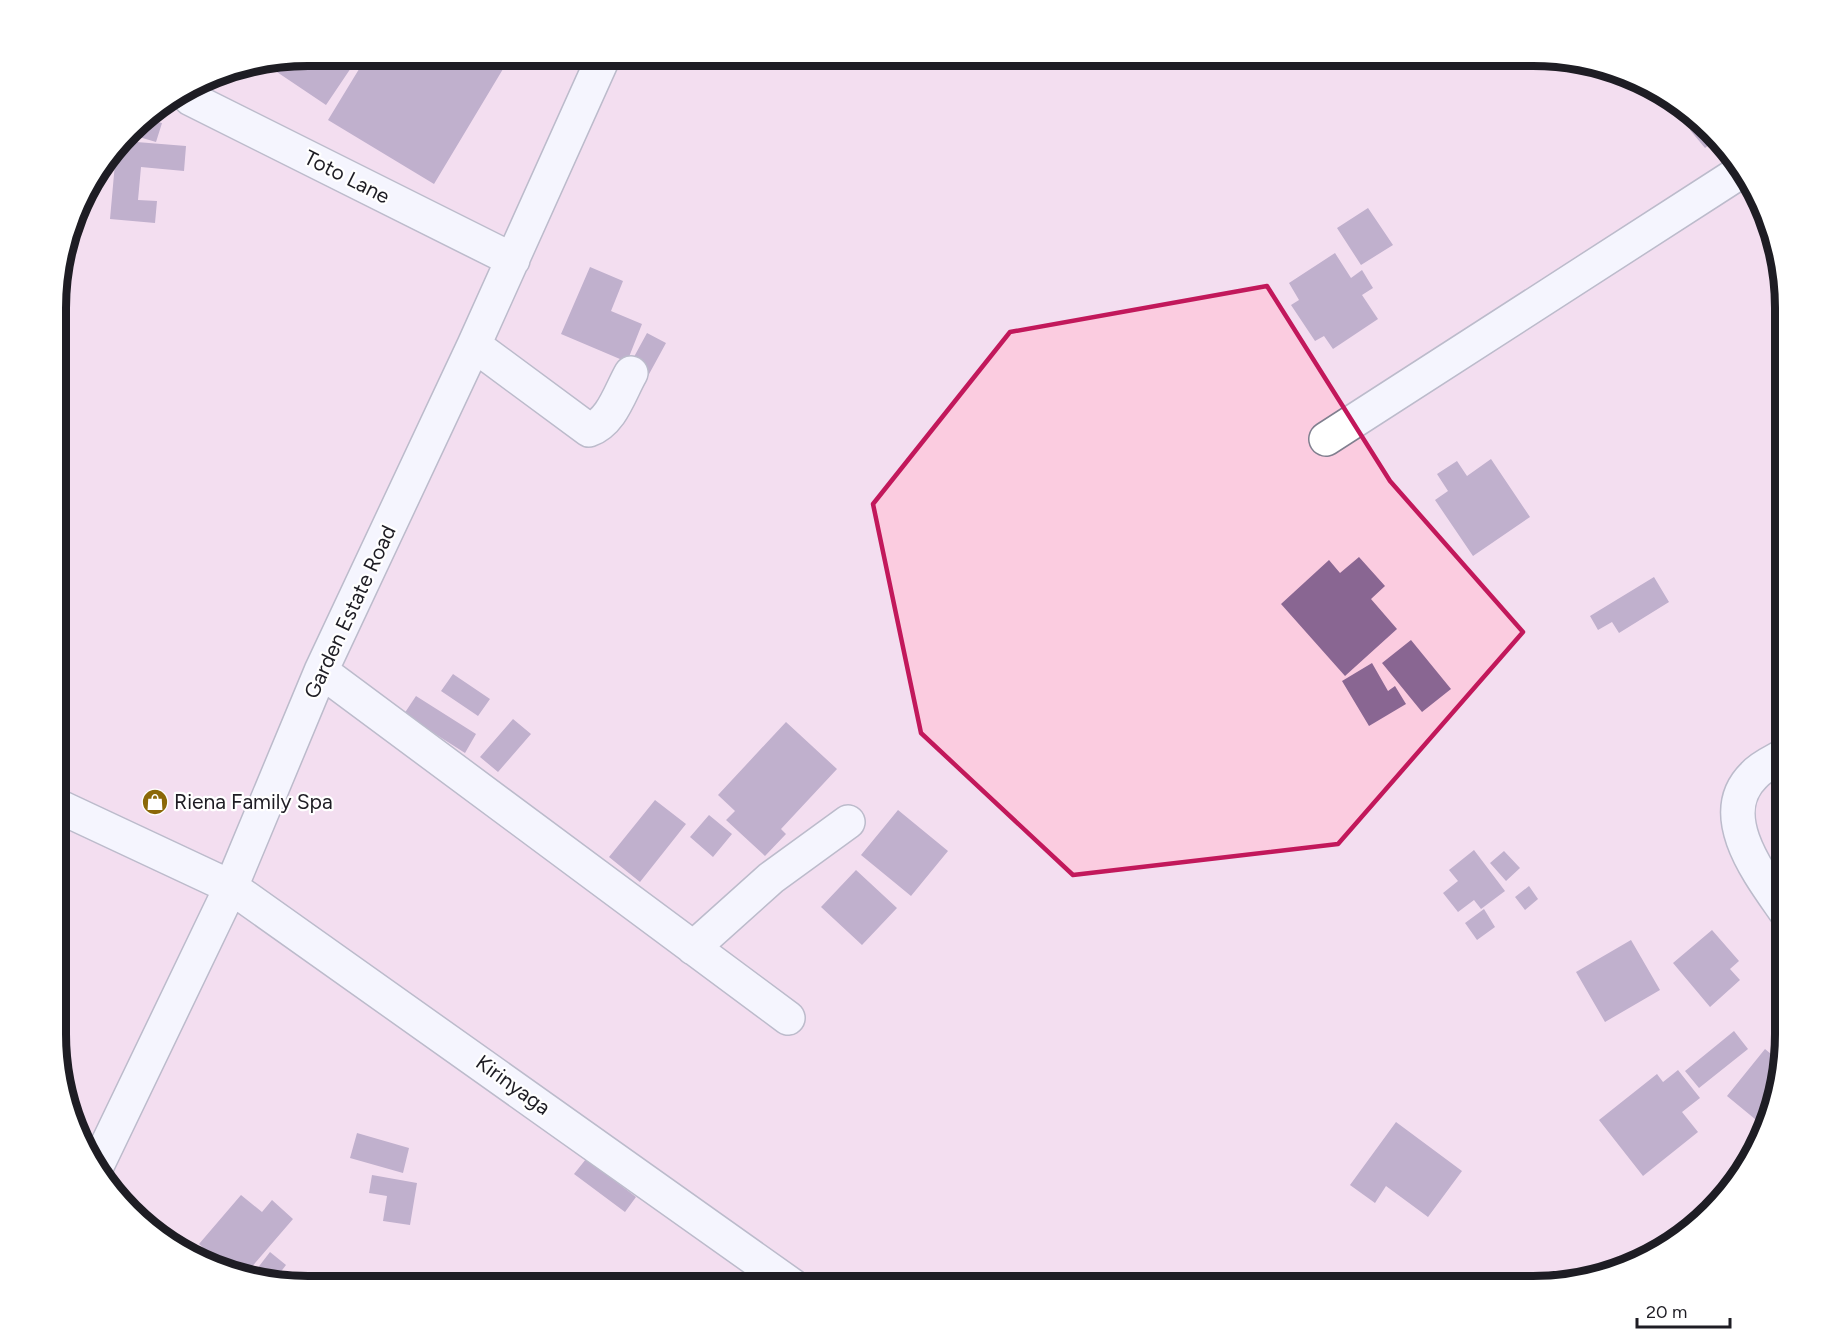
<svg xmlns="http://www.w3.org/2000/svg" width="1841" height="1342" viewBox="0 0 1841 1342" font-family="Figtree,sans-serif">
	<rect width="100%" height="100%" fill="#edecfe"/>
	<path fill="#fbcce0" d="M308 56H1549L1629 75 1687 108 1759 196 1785 292V1050L1772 1115 1733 1188 1645 1260 1533 1286H292L227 1273 154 1234 89 1160 58 1067V275L82 196 141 118 212 75Z"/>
	<path fill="#896692" d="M308 56H359L326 105 268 66 270 63Z
		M367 56H503L509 59 434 184 328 120Z
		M142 118 162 123 156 142 129 134Z
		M1699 123 1714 141 1705 148 1690 130Z
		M124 141 186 146 184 171 141 167 138 200 157 201 155 223 110 219 116 152Z
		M1368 208 1393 245 1361 265 1337 228Z
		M1335 253 1351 278 1362 270 1373 288 1362 295 1378 319 1333 349 1324 336 1315 341 1291 305 1299 300 1289 283Z
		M590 267 623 281 611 311 642 324 627 362 561 334Z
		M647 333 666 343 648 376 629 366Z
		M1491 459 1530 517 1473 556 1435 500 1448 491 1437 474 1457 461 1467 476Z
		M1359 557 1385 586 1371 599 1397 629 1345 676 1281 604 1329 560 1340 573Z
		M1654 577 1669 602 1619 633 1612 622 1598 630 1590 616Z
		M1411 640 1451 689 1422 712 1382 663Z
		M1372 663 1388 691 1395 686 1406 704 1369 726 1342 681Z
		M453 674 490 699 478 716 441 691Z
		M416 696 476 734 465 753 404 714Z
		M513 719 531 734 498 772 480 757Z
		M786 722 837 769 781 829 786 834 765 856 726 820 735 811 718 795Z
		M655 800 686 824 640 882 609 857Z
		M898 810 948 851 911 896 861 855Z
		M709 815 732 834 713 857 690 837Z
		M1474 850 1505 891 1481 909 1474 900 1458 912 1443 893 1458 881 1449 870Z
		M1504 851 1520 868 1506 881 1490 863Z
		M856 870 897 908 862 945 821 907Z
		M1529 886 1538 899 1525 910 1515 897Z
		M1484 909 1495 927 1477 940 1465 923Z
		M1712 930 1739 961 1730 969 1740 980 1710 1007 1673 963Z
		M1631 940 1660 990 1605 1022 1576 972Z
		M1734 1031 1748 1049 1699 1088 1685 1071Z
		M1779 1043 1785 1050 1773 1109 1761 1124 1727 1096 1765 1049 1771 1054Z
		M1678 1070 1700 1098 1682 1112 1698 1132 1643 1176 1599 1120 1657 1074 1663 1082Z
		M1396 1122 1462 1171 1428 1217 1386 1186 1375 1203 1350 1185Z
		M357 1133 409 1148 403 1173 350 1158Z
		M586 1159 636 1197 625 1212 574 1174Z
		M372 1175 417 1183 410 1225 383 1221 387 1196 369 1193Z
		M241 1195 262 1212 272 1200 293 1219 244 1276 236 1275 199 1244Z
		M270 1252 286 1265 273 1282 250 1278Z"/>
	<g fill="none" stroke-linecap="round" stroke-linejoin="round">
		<g stroke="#807f8f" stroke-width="36">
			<path id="minor" d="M184 92 191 99 513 260
				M474 345 589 430C612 422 620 392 631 373
				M1326 439 1740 172
				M321 671 788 1018
				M1785 755C1775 761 1762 766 1754 775 1713 815 1760 875 1785 911
				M58 806 231 887 793 1286
				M693 948 771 878 848 822
				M96 1168 231 887 321 671 474 345 604 56"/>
		</g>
		<use href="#minor" stroke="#fff" stroke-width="33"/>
	</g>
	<path d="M0 0H1841V1342H0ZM1267 286 1390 481 1523 632 1338 844 1073 875 921 733 873 504 1010 332Z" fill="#edecfe" fill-opacity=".55" fill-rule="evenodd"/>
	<path fill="none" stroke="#c2185b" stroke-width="4.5" stroke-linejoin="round" d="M1267 286 1390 481 1523 632 1338 844 1073 875 921 733 873 504 1010 332Z"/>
	<defs>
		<g id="shop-disc" transform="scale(1.35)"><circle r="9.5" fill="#8b6808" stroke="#fff"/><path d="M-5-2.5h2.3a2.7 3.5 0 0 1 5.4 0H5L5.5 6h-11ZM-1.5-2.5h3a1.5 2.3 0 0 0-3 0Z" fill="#fff"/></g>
	</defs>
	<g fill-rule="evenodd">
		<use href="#shop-disc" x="155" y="802"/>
	</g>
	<g text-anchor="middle" stroke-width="4.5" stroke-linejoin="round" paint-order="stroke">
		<g font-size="21" fill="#1e1d24" stroke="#fff">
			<text transform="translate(347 177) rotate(27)" y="7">Toto Lane</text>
			<text transform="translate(350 612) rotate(-65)" y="7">Garden Estate Road</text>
			<text transform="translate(513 1085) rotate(36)" y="7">Kirinyaga</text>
		</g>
		<g font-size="21" fill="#1e1d24" stroke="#fff" text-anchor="start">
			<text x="174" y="809">Riena Family Spa</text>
		</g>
	</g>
	<path d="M0 0H1841V1342H0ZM308 66H1533A242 242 0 0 1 1775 308V1034A242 242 0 0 1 1533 1276H308A242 242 0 0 1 66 1034V308A242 242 0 0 1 308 66Z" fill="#fff" fill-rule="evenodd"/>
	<path fill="none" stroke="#1e1d24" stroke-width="8" d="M308 66H1533A242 242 0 0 1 1775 308V1034A242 242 0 0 1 1533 1276H308A242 242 0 0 1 66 1034V308A242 242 0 0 1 308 66Z"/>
	<path d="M1637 1318v9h93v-9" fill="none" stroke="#1e1d24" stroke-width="3"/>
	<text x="1646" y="1318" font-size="18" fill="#1e1d24" stroke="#ffffff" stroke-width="4.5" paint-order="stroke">20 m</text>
</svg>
